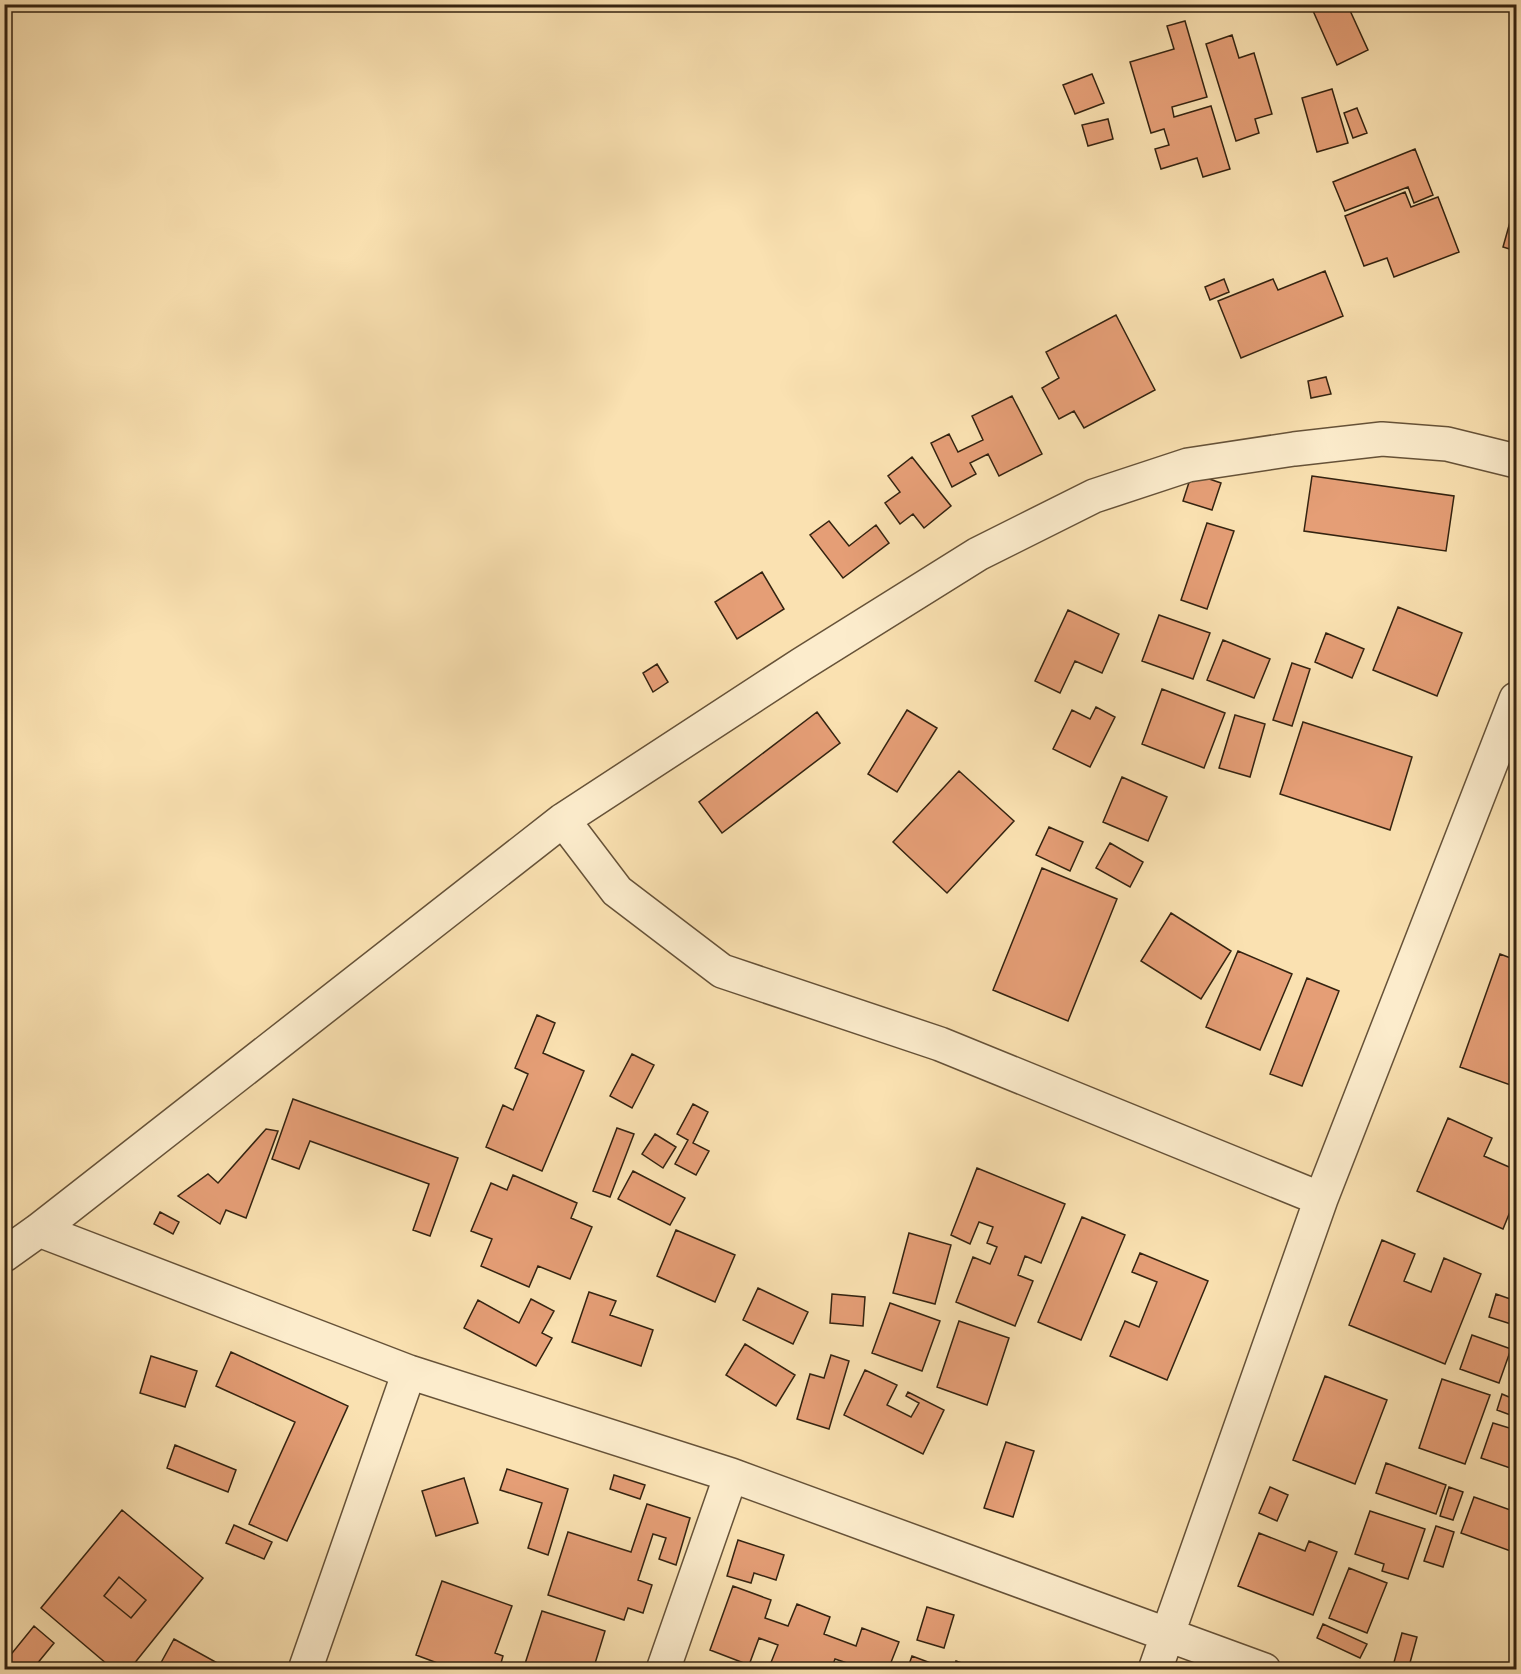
<svg xmlns="http://www.w3.org/2000/svg" width="1521" height="1674" viewBox="0 0 1521 1674" font-family="Vollkorn,serif">
	<rect width="100%" height="100%" fill="#fae1b1"/>
	<filter id="stains"><feTurbulence type="fractalNoise" baseFrequency=".00333" numOctaves="4"/><feColorMatrix values="0 0 0 0 .2 0 0 0 0 .09 0 0 0 0 .02 0 0 0 .5 -.17"/></filter>
	<radialGradient id="worn" r=".72"><stop offset=".6" stop-color="#630" stop-opacity="0"/><stop offset="1" stop-color="#630" stop-opacity=".3"/></radialGradient>
	<path fill="#e59e76" stroke="#342310" stroke-width="1.5" fill-rule="evenodd" d="M1310 4H1347L1368 50 1337 65Z
		M1185 21 1207 97 1172 107 1174 117 1211 106 1230 169 1203 177 1197 158 1161 169 1155 149 1169 145 1164 129 1151 133 1130 62 1174 49 1167 26Z
		M1232 35 1239 58 1254 53 1272 114 1255 119 1259 133 1236 141 1206 44Z
		M1092 74 1104 103 1075 114 1063 85Z
		M1332 89 1348 143 1317 152 1302 98Z
		M1357 108 1367 133 1353 138 1344 113Z
		M1108 119 1113 139 1088 146 1082 125Z
		M1415 149 1433 195 1414 203 1408 187 1345 211 1333 182Z
		M1405 192 1411 207 1438 197 1459 252 1394 277 1387 258 1364 266 1345 216Z
		M1512 215 1516 216V251L1503 247Z
		M1325 271 1343 316 1241 358 1218 301 1273 279 1278 290Z
		M1224 279 1229 292 1210 300 1205 287Z
		M1116 315 1155 390 1084 428 1074 411 1059 419 1042 388 1059 378 1046 352Z
		M1326 377 1331 394 1311 398 1308 381Z
		M1012 396 1042 454 999 476 988 454 970 463 976 474 952 487 931 443 949 434 958 452 983 440 972 416Z
		M912 457 951 506 924 528 913 514 900 524 885 503 900 492 888 476Z
		M1192 473 1221 483 1212 510 1183 501Z
		M1312 476 1454 496 1446 551 1304 531Z
		M829 521 849 546 876 525 889 543 843 578 810 535Z
		M1207 523 1234 531 1207 609 1181 600Z
		M762 572 784 609 737 639 715 602Z
		M1398 607 1462 633 1437 696 1373 670Z
		M1068 610 1119 634 1102 673 1075 661 1060 693 1035 681Z
		M1159 615 1210 633 1193 679 1142 661Z
		M1326 633 1364 649 1352 678 1315 662Z
		M1223 640 1270 659 1254 698 1207 680Z
		M1292 663 1310 669 1292 726 1273 720Z
		M657 664 668 682 653 692 643 673Z
		M1162 689 1225 713 1204 768 1142 744Z
		M1096 707 1115 717 1090 767 1053 749 1072 710 1090 719Z
		M907 710 937 728 897 792 868 774Z
		M817 712 840 743 722 833 699 802Z
		M1235 715 1265 724 1250 777 1219 768Z
		M1303 722 1412 757 1390 830 1280 794Z
		M959 771 1014 821 947 893 893 842Z
		M1122 777 1167 797 1148 841 1103 822Z
		M1049 827 1083 842 1070 871 1036 855Z
		M1110 843 1143 862 1130 887 1096 868Z
		M1042 868 1117 899 1068 1021 993 990Z
		M1171 913 1231 951 1201 999 1141 961Z
		M1238 951 1292 974 1260 1050 1206 1027Z
		M1500 954 1516 960V1087L1460 1067Z
		M1307 978 1339 991 1302 1086 1270 1074Z
		M537 1015 555 1023 543 1053 584 1071 542 1171 486 1147 503 1105 513 1110 528 1074 515 1068Z
		M632 1054 654 1065 632 1108 610 1096Z
		M293 1099 458 1158 430 1236 413 1230 429 1184 310 1141 299 1169 272 1159Z
		M693 1104 708 1112 693 1143 709 1151 696 1175 675 1164 688 1140 677 1134Z
		M1448 1118 1492 1138 1484 1156 1516 1170V1197L1503 1229 1417 1191Z
		M617 1128 634 1134 610 1197 593 1191Z
		M266 1129 278 1131 246 1218 226 1210 220 1224 178 1196 208 1174 218 1183Z
		M655 1134 676 1147 663 1168 642 1154Z
		M977 1168 1065 1204 1041 1263 1025 1256 1018 1275 1033 1281 1015 1326 956 1302 973 1257 990 1264 997 1247 987 1243 993 1227 979 1222 970 1244 951 1235Z
		M633 1171 685 1198 670 1225 618 1199Z
		M513 1175 577 1203 571 1218 592 1227 570 1279 538 1266 529 1287 481 1266 492 1239 471 1231 491 1183 507 1190Z
		M160 1212 179 1222 173 1234 154 1224Z
		M1082 1217 1125 1235 1081 1340 1038 1322Z
		M676 1230 735 1255 715 1302 657 1276Z
		M909 1233 951 1245 935 1304 893 1293Z
		M1382 1240 1415 1254 1404 1281 1431 1292 1444 1258 1481 1274 1445 1364 1349 1325Z
		M1140 1253 1208 1281 1167 1380 1110 1356 1125 1321 1139 1327 1157 1282 1132 1272Z
		M758 1288 808 1312 793 1344 743 1320Z
		M589 1292 616 1301 610 1315 653 1330 641 1366 572 1342Z
		M832 1294 865 1297 863 1326 830 1323Z
		M1496 1294 1516 1301 1511 1324 1489 1317Z
		M531 1299 554 1311 542 1333 552 1338 536 1366 464 1328 478 1300 519 1323Z
		M890 1303 940 1321 922 1371 872 1353Z
		M959 1321 1009 1338 987 1405 937 1387Z
		M1472 1335 1511 1349 1499 1383 1460 1369Z
		M745 1344 795 1375 776 1406 726 1375Z
		M231 1352 348 1406 287 1541 249 1524 295 1422 216 1386Z
		M831 1355 849 1361 829 1429 797 1419 810 1374 824 1378Z
		M151 1356 197 1371 185 1407 140 1393Z
		M865 1370 897 1385 887 1405 911 1417 919 1403 906 1396 908 1392 944 1410 923 1454 844 1415Z
		M1325 1376 1387 1400 1355 1484 1293 1460Z
		M1442 1379 1490 1395 1465 1464 1419 1448Z
		M1502 1394 1516 1400 1513 1416 1497 1410Z
		M1493 1423 1516 1430V1470L1481 1458Z
		M1006 1442 1034 1451 1013 1517 984 1508Z
		M175 1445 236 1470 228 1492 167 1468Z
		M1386 1463 1446 1485 1436 1514 1376 1493Z
		M507 1469 568 1489 548 1555 528 1548 542 1503 500 1490Z
		M614 1475 645 1485 640 1499 610 1489Z
		M464 1478 478 1523 436 1536 422 1491Z
		M1270 1487 1288 1495 1277 1521 1259 1513Z
		M1449 1487 1463 1492 1453 1520 1440 1516Z
		M1474 1497 1516 1512V1553L1461 1533Z
		M647 1504 690 1518 676 1565 659 1559 666 1538 653 1534 638 1580 652 1585 643 1613 628 1608 624 1620 548 1595 568 1532 631 1552Z
		M122 1510 203 1578 129 1670H114L41 1608ZM119 1577 146 1600 131 1618 104 1596Z
		M1370 1511 1425 1529 1408 1579 1382 1571 1384 1564 1355 1554Z
		M234 1525 272 1542 264 1559 226 1543Z
		M1436 1526 1454 1532 1443 1567 1424 1561Z
		M1259 1533 1305 1551 1309 1541 1337 1552 1313 1615 1238 1586Z
		M738 1540 784 1555 776 1580 754 1573 751 1583 727 1576Z
		M1349 1568 1387 1583 1367 1633 1329 1618Z
		M119 1577 146 1600 131 1618 104 1596Z
		M442 1581 512 1606 495 1653 503 1656 499 1670H456L416 1655Z
		M733 1586 771 1600 765 1618 788 1626 797 1604 830 1617 824 1634 856 1646 862 1628 899 1642 888 1670H851L853 1665 835 1659 831 1670H768L778 1645 759 1638 749 1665 710 1650Z
		M927 1607 954 1615 944 1648 917 1640Z
		M542 1611 605 1631 593 1670H523Z
		M1323 1624 1367 1644 1360 1658 1317 1638Z
		M34 1626 54 1643 32 1670H4V1663Z
		M1402 1633 1417 1637 1408 1670 1393 1666Z
		M174 1639 230 1670H181L178 1667 176 1670H157Z
		M912 1656 936 1665 935 1670H907Z
		M956 1661 975 1668 974 1670H953Z"/>
	<g fill="none" stroke-linecap="round" stroke-linejoin="round">
		<g stroke="#665238" stroke-width="36">
			<path id="street" d="M563 820 617 891 722 971 940 1044 1321 1199
				M39 1230 409 1372 731 1475 1264 1670
				M4 1255 39 1230 563 820 802 664 978 554 1094 496 1188 465 1294 449 1382 439 1447 444 1516 461
				M305 1670 409 1372
				M663 1670 731 1475
				M1155 1670 1321 1199 1516 699"/>
		</g>
		<use href="#street" stroke="#fceccc" stroke-width="33"/>
	</g>
	<rect width="1521" height="1674" fill="none" stroke="#fae1b1" stroke-width="24"/>
	<rect x="6" y="6" width="1509" height="1662" fill="none" stroke="#342310" stroke-width="3"/>
	<rect x="12" y="12" width="1497" height="1650" fill="none" stroke="#342310" stroke-width="1.5"/>
	<rect width="100%" height="100%" filter="url(#stains)"/>
	<rect width="100%" height="100%" fill="url(#worn)"/>
</svg>
